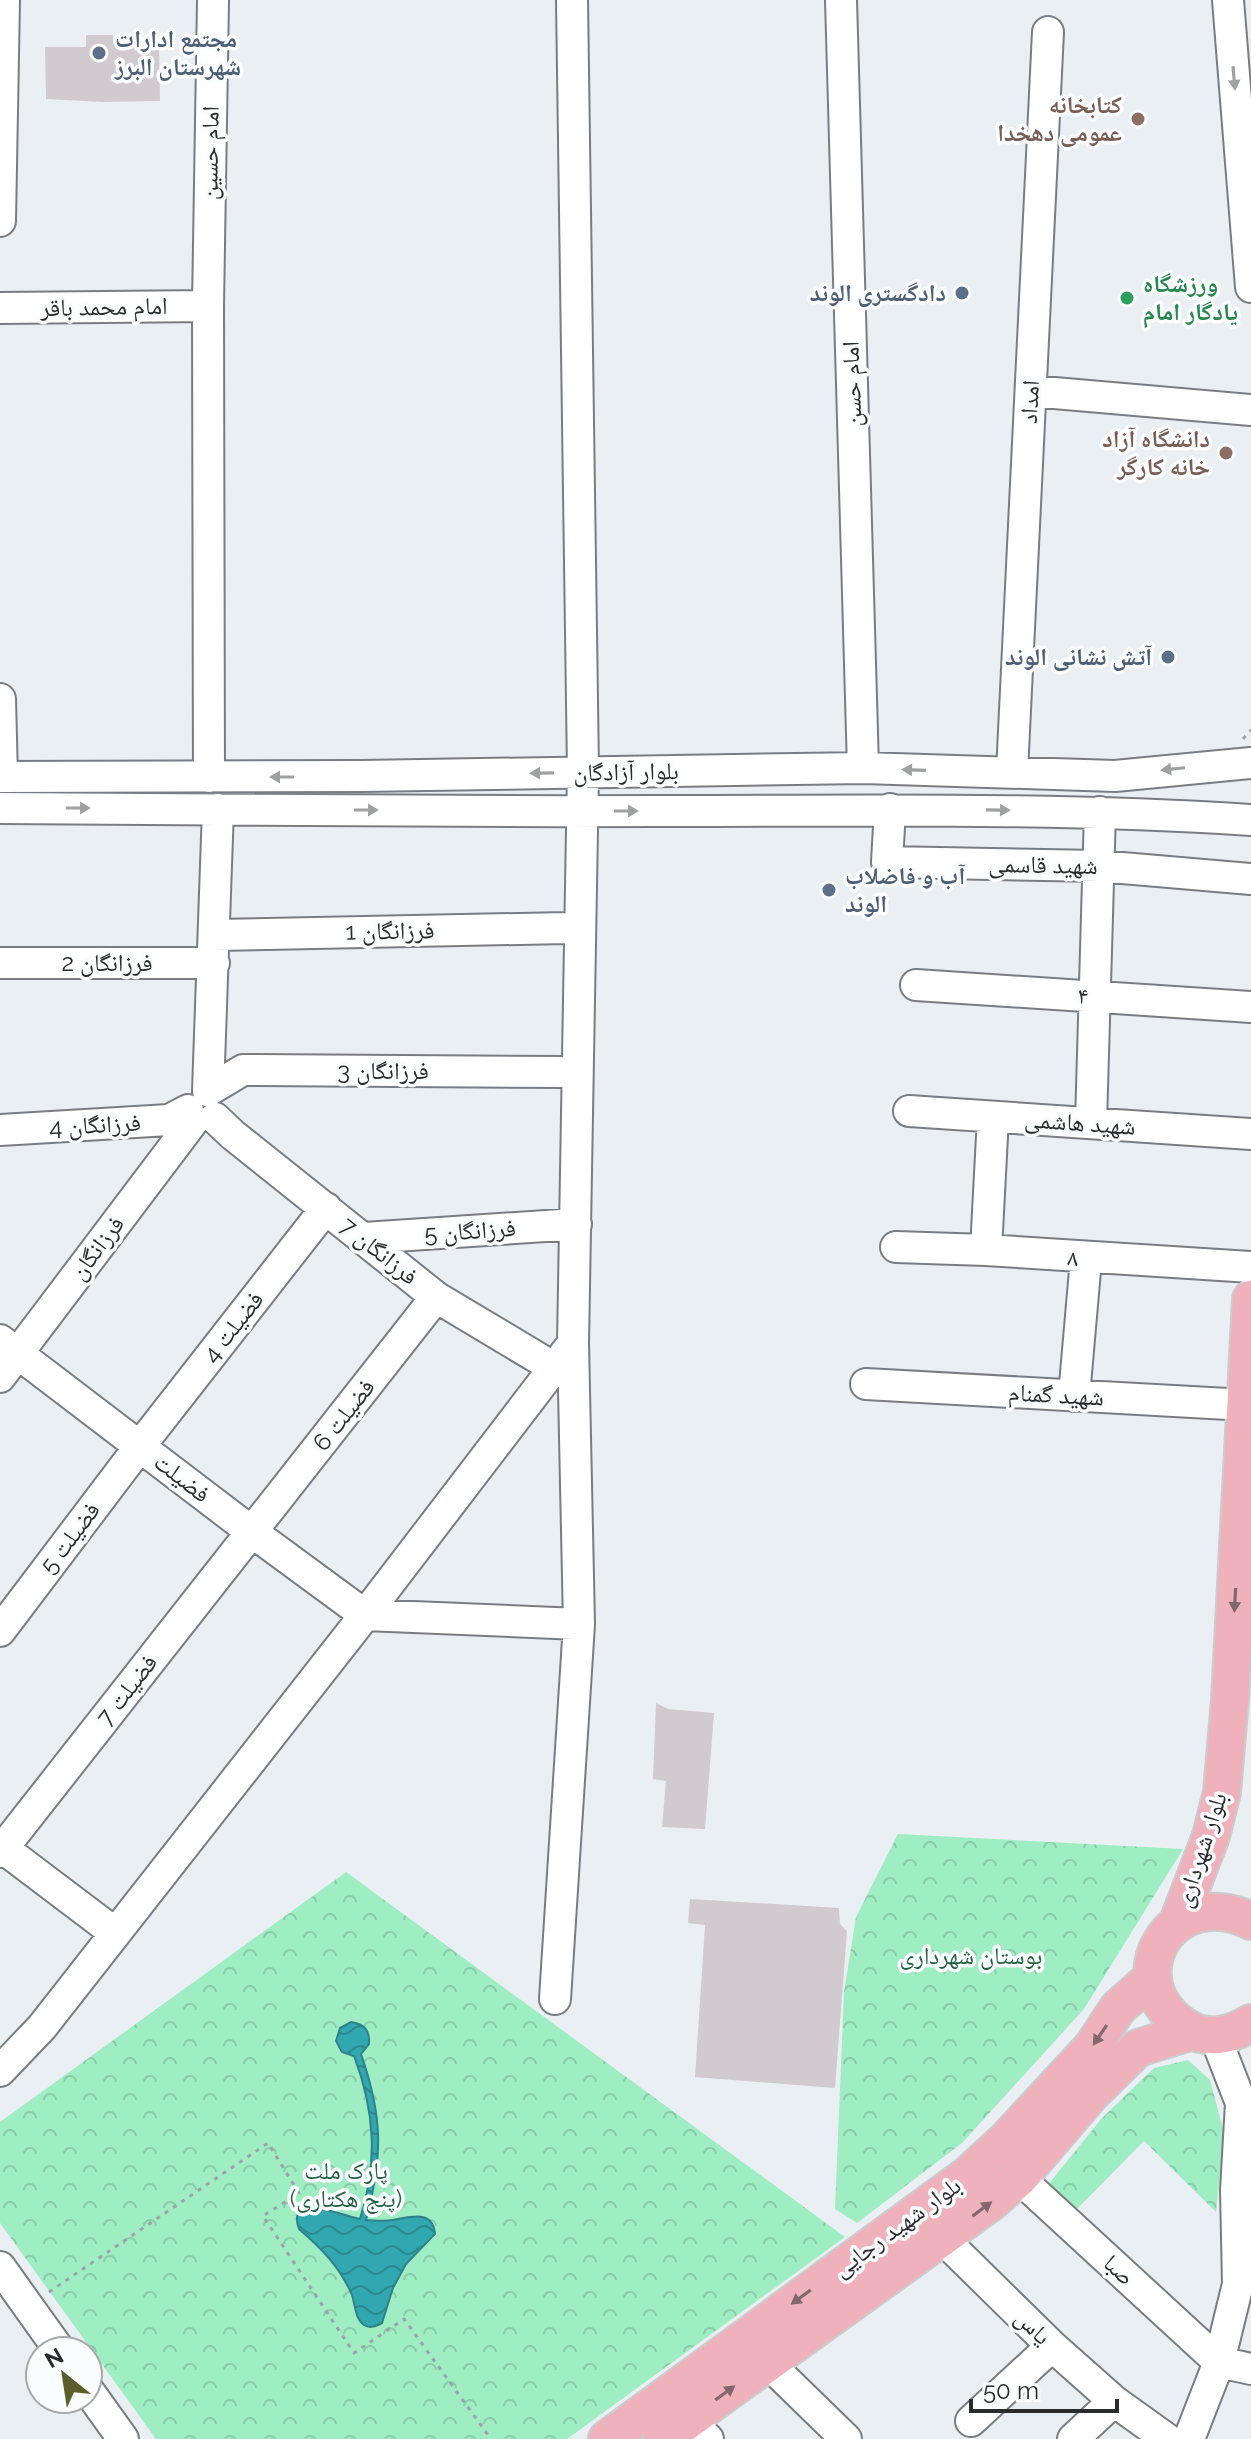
<svg xmlns="http://www.w3.org/2000/svg" width="1251" height="2439" viewBox="0 0 1251 2439" font-family="Raleway,'Noto Naskh Arabic',sans-serif">
	<defs>
		<pattern id="park-crowns" width="20" height="18" patternUnits="userSpaceOnUse" patternTransform="scale(2)"><rect width="20" height="18" fill="#9eedc3"/><path d="M2 6a3 3 0 1 1 6 0M12 15a3 3 0 1 1 6 0" fill="none" stroke="#88cba8"/></pattern>
		<pattern id="water-waves" width="16" height="10" patternUnits="userSpaceOnUse" patternTransform="scale(2)"><rect width="16" height="10" fill="#31a7b0"/><path d="M0 5q4-4 8 0t8 0" fill="none" stroke="#2a8890"/></pattern>
	</defs>
	<rect width="100%" height="100%" fill="#eaeff4"/>
	<path fill="url(#park-crowns)" d="M898 1834 1183 1849 1084 2009 962 2143 857 2223 835 2209 844 1992 856 1917Z
		M346 1872 845 2237 567 2439H156L0 2223V2122Z
		M1188 2060 1210 2080 1224 2133 1216 2212 1144 2141 1071 2215 1043 2191 1102 2118 1154 2068Z"/>
	<path fill="url(#water-waves)" stroke="#2f8289" stroke-width="2" d="M351 2022C365 2024 370 2031 369 2044L361 2054C383 2117 383 2156 366 2220 374 2220 384 2222 393 2220 410 2217 433 2209 435 2234L406 2264 393 2288 382 2323C376 2326 370 2329 364 2325 355 2319 355 2304 352 2295 340 2267 322 2249 299 2229 285 2190 343 2216 360 2219 378 2163 375 2111 354 2056L342 2052 336 2041 340 2028Z"/>
	<path fill="#d1cace" d="M86 35H113L115 47 159 45 160 101 103 102 46 99 45 47H86Z
		M656 1703 668 1709 714 1713 705 1829 662 1827 666 1781 653 1779Z
		M690 1899 839 1908 840 1924 847 1931 835 2088 695 2077 705 1925 688 1923Z"/>
	<g fill="none" stroke-linecap="round" stroke-linejoin="round">
		<g stroke="#797d82" stroke-width="34">
			<path id="minor" d="M841 0 863 768
				M1228 0 1251 287
				M0 221 4 0
				M0 308 208 306
				M1031 391 1251 410
				M0 699 2 777
				M1012 772 1048 32
				M0 777 361 776 863 768 1115 776 1251 763
				M209 777 208 306 213 0
				M0 808C218 809 436 812 654 811 854 811 1051 807 1251 820
				M890 809 887 862 1099 866 1251 879
				M215 935 566 928
				M0 963H214
				M916 985 1251 1007
				M208 1091 243 1070 564 1072
				M208 1091 218 809
				M909 1111 1251 1134
				M215 1118 233 1135 436 1297 553 1367
				M1091 1123 1100 812
				M0 1130 169 1120 188 1110
				M364 1238 576 1224
				M896 1247 986 1250 1251 1267
				M986 1250 993 1117
				M0 1340 252 1532 365 1615 579 1624
				M0 1377 194 1120
				M866 1384 1246 1405
				M1074 1396 1086 1259
				M0 1631 140 1446 326 1208
				M0 1846 115 1933
				M0 1852 436 1297
				M555 1999 579 1624 573 1343
				M0 2071 42 2027 365 1615 573 1343 583 772 572 0
				M1019 2178 1219 2362 1251 2369
				M942 2238 1052 2346 1114 2401 1167 2439
				M0 2267 60 2351
				M768 2363 846 2439
				M88 2390 123 2439
				M689 2420 708 2439
				M971 2421 1052 2346
				M1073 2439 1114 2401
				M1189 2439 1219 2362 1238 2284 1236 2190 1241 2103 1215 2036"/>
		</g>
		<g stroke="#cccccd" stroke-width="40">
			<path id="major" d="M1251 1921C1170 1881 1113 1982 1187 2028 1207 2041 1232 2035 1251 2023
				M1178 1922 1211 1836 1222 1792 1230 1700 1251 1299
				M607 2439 968 2175 1006 2140 1093 2046 1118 2008 1152 1978
				M662 2439 990 2203 1019 2178 1090 2095 1138 2048 1193 2031"/>
		</g>
		<path stroke="#9ea2a6" stroke-width="3" stroke-dasharray="4 6" stroke-linecap="butt" d="M1243 739 1251 730
			M49 2292 268 2143 299 2193 263 2216 354 2353 404 2319 491 2439"/>
		<use href="#minor" stroke="#fff" stroke-width="30"/>
		<use href="#major" stroke="#efb1bb" stroke-width="36"/>
	</g>
	<defs><path id="oneway-solid" d="M-6-.8H1V-3.2L6.5 0L1 3.2V.8H-6Z" transform="scale(2)"/></defs>
	<g fill="#9fa0a0">
		<use href="#oneway-solid" transform="translate(1234 78) rotate(85)"/>
		<use href="#oneway-solid" transform="translate(1173 769) rotate(174)"/>
		<use href="#oneway-solid" transform="translate(914 770) rotate(-178)"/>
		<use href="#oneway-solid" transform="translate(542 773) rotate(179)"/>
		<use href="#oneway-solid" transform="translate(282 777) rotate(180)"/>
		<use href="#oneway-solid" transform="translate(78 808)"/>
		<use href="#oneway-solid" transform="translate(366 810)"/>
		<use href="#oneway-solid" transform="translate(998 810) rotate(1)"/>
		<use href="#oneway-solid" transform="translate(626 811)"/>
	</g>
	<g fill="#82676d">
		<use href="#oneway-solid" transform="translate(1235 1600) rotate(93)"/>
		<use href="#oneway-solid" transform="translate(1100 2035) rotate(124)"/>
		<use href="#oneway-solid" transform="translate(982 2209) rotate(-37)"/>
		<use href="#oneway-solid" transform="translate(801 2297) rotate(144)"/>
		<use href="#oneway-solid" transform="translate(725 2393) rotate(-36)"/>
	</g>
	<g fill="#5c6f8a" stroke="#fafcfe" stroke-width="3">
		<circle cx="99" cy="53" r="8"/>
		<circle cx="962" cy="293" r="8"/>
		<circle cx="1168" cy="657" r="8"/>
		<circle cx="829" cy="890" r="8"/>
	</g>
	<g fill="#8d6e63" stroke="#fafcfe" stroke-width="3">
		<circle cx="1138" cy="119" r="8"/>
		<circle cx="1226" cy="453" r="8"/>
	</g>
	<circle fill="#2e9e5b" stroke="#fafcfe" stroke-width="3" cx="1127" cy="298" r="8"/>
	<g text-anchor="middle" stroke-width="7" stroke-linejoin="round" paint-order="stroke">
		<g font-size="24" font-weight="bold" fill="#4e5e75" stroke="#fafcfe" text-anchor="start">
			<text x="115" y="47">مجتمع ادارات<tspan x="115" dy="28">شهرستان البرز</tspan></text>
			<text x="946" y="301" text-anchor="end">دادگستری الوند</text>
			<text x="1152" y="665" text-anchor="end">آتش نشانی الوند</text>
			<text x="845" y="884">آب و فاضلاب<tspan x="845" dy="28">الوند</tspan></text>
		</g>
		<g font-size="24" font-weight="bold" fill="#785e54" stroke="#fafcfe" text-anchor="end">
			<text x="1122" y="113">کتابخانه<tspan x="1122" dy="28">عمومی دهخدا</tspan></text>
			<text x="1210" y="447">دانشگاه آزاد<tspan x="1210" dy="28">خانه کارگر</tspan></text>
		</g>
		<g font-size="24" fill="#292b2d" stroke="#fafcfe">
			<text transform="translate(210 153) rotate(-89)" y="8">امام حسین</text>
			<text transform="translate(104 307) rotate(-1)" y="8">امام محمد باقر</text>
			<text transform="translate(852 384) rotate(-92)" y="8">امام حسن</text>
			<text transform="translate(1030 402) rotate(-87)" y="8">امداد</text>
			<text transform="translate(626 772) rotate(-1)" y="8">بلوار آزادگان</text>
			<text transform="translate(1043 865) rotate(1)" y="8">شهید قاسمی</text>
			<text transform="translate(390 931) rotate(-1)" y="8">فرزانگان 1</text>
			<text x="107" y="971">فرزانگان 2</text>
			<text transform="translate(1083 996) rotate(4)" y="8">۴</text>
			<text x="383" y="1079">فرزانگان 3</text>
			<text transform="translate(1080 1123) rotate(4)" y="8">شهید هاشمی</text>
			<text transform="translate(95 1125) rotate(-3)" y="8">فرزانگان 4</text>
			<text transform="translate(470 1231) rotate(-4)" y="8">فرزانگان 5</text>
			<text transform="translate(97 1248) rotate(-53)" y="8">فرزانگان</text>
			<text transform="translate(379 1251) rotate(39)" y="8">فرزانگان 7</text>
			<text transform="translate(1073 1258) rotate(5)" y="8">۸</text>
			<text transform="translate(233 1327) rotate(-52)" y="8">فضیلت 4</text>
			<text transform="translate(1056 1395) rotate(3)" y="8">شهید گمنام</text>
			<text transform="translate(344 1415) rotate(-52)" y="8">فضیلت 6</text>
			<text transform="translate(182 1478) rotate(38)" y="8">فضیلت</text>
			<text transform="translate(70 1538) rotate(-53)" y="8">فضیلت 5</text>
			<text transform="translate(127 1690) rotate(-52)" y="8">فضیلت 7</text>
			<text transform="translate(1201 1850) rotate(-72)" y="8">بلوار شهرداری</text>
			<text transform="translate(897 2227) rotate(-36)" y="8">بلوار شهید رجایی</text>
			<text transform="translate(1119 2270) rotate(43)" y="8">صبا</text>
			<text transform="translate(1033 2327) rotate(44)" y="8">یاس</text>
		</g>
		<g font-size="24" font-weight="bold" fill="#27864d" stroke="#fafcfe" text-anchor="start">
			<text x="1143" y="292">ورزشگاه<tspan x="1143" dy="28">یادگار امام</tspan></text>
		</g>
		<g font-size="24" fill="#246145" stroke="#fafcfe">
			<text x="971" y="1964">بوستان شهرداری</text>
			<text x="346" y="2179">پارک ملت<tspan x="346" dy="28">(پنج هکتاری)</tspan></text>
		</g>
	</g>
	<g transform="translate(64 2375) rotate(330)"><circle r="38" fill="#fafcfe" stroke="#a6a8aa" stroke-width="2"/>
	<path d="M0-6L14 30L0 20L-14 30Z" fill="#5c5f2d"/>
	<text y="-12" font-size="22" font-weight="bold" text-anchor="middle" fill="#292b2d">N</text>
	</g>
	<path d="M971 2399v12h146v-12" fill="none" stroke="#292b2d" stroke-width="4"/>
	<text x="983" y="2399" font-size="24" fill="#292b2d" stroke="#fafcfe" stroke-width="6" paint-order="stroke">50 m</text>
</svg>
